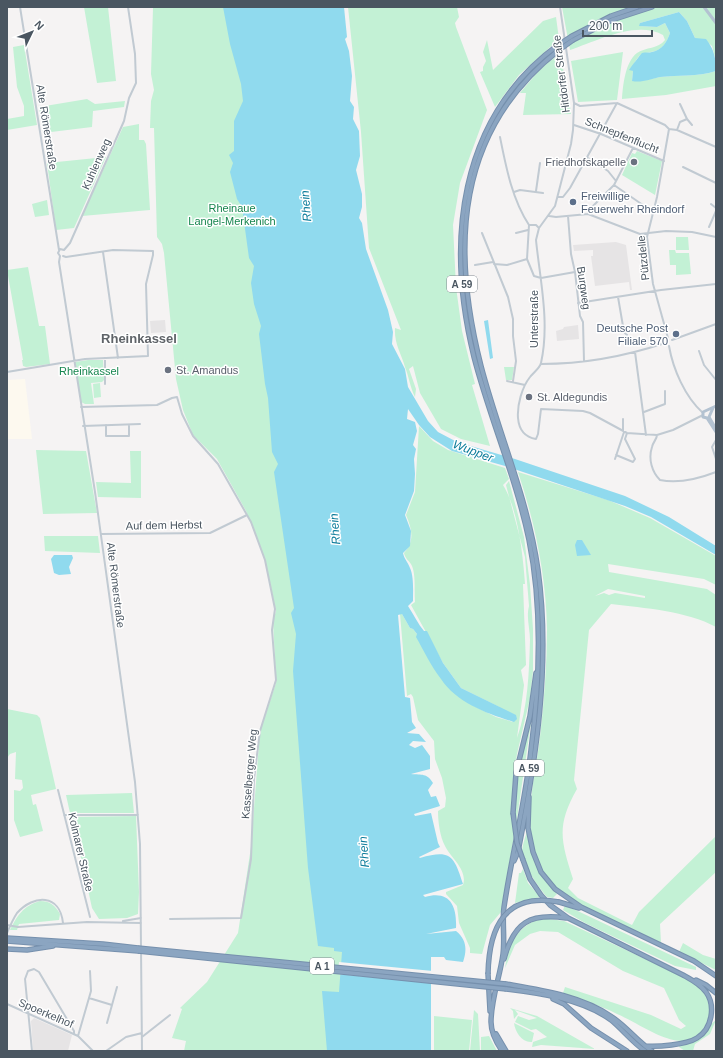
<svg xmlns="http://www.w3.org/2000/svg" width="723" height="1058" viewBox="0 0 723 1058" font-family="Arial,sans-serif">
	<rect width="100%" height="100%" fill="#f5f3f3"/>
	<path fill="#fdf9ef" d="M25 379 32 439H7L8 380Z"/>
	<path fill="#e6e4e5" d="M616 242 626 245 632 290H630L629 282 595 286 591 256H593V250L574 251 573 245Z
		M165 320 166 332 151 333 150 321Z
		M578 325 579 339 557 341 556 331 563 329 564 327Z
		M34 1018 72 1035 68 1051 33 1050 31 1021Z"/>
	<path fill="#c3f1d5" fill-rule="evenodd" d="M84 7H108L116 81 97 83Z
		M155 7H290L379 1051H184L186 1041 172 1038 182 1009 180 1008 207 982 238 933 251 847 260 731 276 683 273 621 276 611 265 559 246 511 217 459 193 435 183 410 176 379 164 253 162 244 157 237 154 128H150L151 101 154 90 151 74 153 8Z
		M348 7H457L459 17 455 23 456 27 487 110 460 183 453 225 456 287 462 331 475 384 472 385 490 446 461 439 441 429 420 393 413 366 409 369 416 389 415 397C410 387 409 377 405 367 401 353 394 343 395 328L401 330 369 248 361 132Z
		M562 7H716V61L712 46 704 39 698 40 695 38 687 21 679 12 640 23V26L657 27 665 23 670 33C667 42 662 51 651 52 648 53 644 53 642 54 636 57 635 65 630 69L633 71 632 81C643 81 650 79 660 77 679 75 697 77 716 71V86L666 95 622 99C623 86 625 62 637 53 646 47 658 49 665 40L663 35C636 20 597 41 570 50Z
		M556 17 559 39 519 75 495 107 480 72 483 71V67L486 61 483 52 487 40 493 70 543 21Z
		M24 45 37 125 7 130V119L24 116V106L17 87 13 47Z
		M623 52 617 100 578 102 571 61Z
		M562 54 565 90H568L571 114 523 115 526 93H520C532 79 545 61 562 54Z
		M87 99 95 104 125 101 124 107 93 111 92 127 43 133 39 107Z
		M139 124V140H144L146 144 150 210 82 216 123 127Z
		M637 151 662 161 655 195 622 175 632 153 635 154Z
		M106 157 74 228 56 230 47 163Z
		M47 200 49 215 35 217 32 204Z
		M676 237H688L689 250H676Z
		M669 250H675L676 253H689L691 274 676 275V265H670Z
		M28 267 39 326H45L50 364 26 367 23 366 22 360H23L7 270Z
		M88 360H103L104 380 102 382 91 383 94 404H85L81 402 75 362Z
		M504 367H514L512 380H506Z
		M100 383 101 397 94 398 93 384Z
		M419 426 433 441 448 450 505 468 509 479 503 485C518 509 523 555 525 584H523L526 665 521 670 524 685 517 738C528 707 529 673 530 640 530 628 526 618 529 606L525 557 506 485 509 481 524 537 530 585 533 629V671L530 698 517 754 513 781 511 813 514 836 501 912 490 925 482 954 470 953V948L459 923 457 906 446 894V892L463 885C468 870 451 858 445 846 440 837 438 822 438 811L445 807 446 798 442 778 435 759 434 741 418 720 413 697 411 694 407 696 400 614H402L410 628 413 629 474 706 496 717 513 722 499 707 461 688 443 663 411 605 415 602C414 591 416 576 412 566 410 561 405 559 404 553 415 541 412 529 406 515L415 492Z
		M36 450 86 451 97 513 43 514Z
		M130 451H141V498L98 497 96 482 131 483Z
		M518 472 608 500 650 518 716 556V585L704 579 608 564 609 572 707 589 716 595V627C687 611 644 608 611 604L589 630 574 780 577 789C556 826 561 841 573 879L568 888 578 898 632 925 639 912 716 836V872L660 924 661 943C629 928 567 906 547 877 517 834 535 783 540 737 544 701 547 665 547 629 546 575 535 523 518 472ZM608 589 645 596V598L615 593 609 595 604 593 595 596Z
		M44 536H98L100 553 45 551Z
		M7 709 37 715 40 718 56 789 31 795 33 805 36 804 43 831 20 837 14 820V790L20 791 23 788 22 780 15 779 16 752 10 754 7 758Z
		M532 716 516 825C510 799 523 739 532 716Z
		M132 793 134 813H70L66 795Z
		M136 816 139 892 138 914 127 918 99 919 92 908 72 817Z
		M527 831 535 864 557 894 553 898 547 897C537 885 524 867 522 852 522 846 526 835 527 831Z
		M523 869 528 883 540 897 515 903 519 873H521Z
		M40 901C50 901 55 905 60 914L59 920 19 924 17 930H10C17 916 23 906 40 901Z
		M565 905 696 967V970L675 966 585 923 563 910Z
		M542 918 564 921 688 979C696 984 704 990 707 998 715 1017 702 1040 682 1041 662 1041 636 1022 617 1014 600 1005 581 1000 563 993L565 987 651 1015 681 1029 686 1026 679 1020 664 988 623 971 558 932 540 931 530 934 515 945 505 968C509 943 517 926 542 918Z
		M683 943 703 955 716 959V970L679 952Z
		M510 1008 537 1016 595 1049 541 1045 532 1047 533 1042 547 1037 536 1029 531 1030 515 1022 518 1016 529 1020 537 1018 515 1010 518 1014 514 1019 513 1011Z
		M474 1010 478 1014 480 1051H470Z
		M434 1016 472 1020 469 1051 434 1050Z
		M716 1020 710 1034 695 1044 693 1051H685L679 1047 680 1045 688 1043Z
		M514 1023 534 1033 532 1042C522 1043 515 1032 514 1023Z
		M489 1036 497 1051H481V1037Z"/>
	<path fill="#90daee" d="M223 7H344L347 37 345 39 349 51 352 76 350 101 354 107 353 119 359 131 360 156 356 170 362 194V207L359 218 362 223 366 249 388 310 393 332 392 344 405 369 408 387 428 421 438 432 457 442 515 459 625 496 669 517 716 546V555L651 517 625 506 505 466 452 451 430 437 419 425 408 409 407 419 415 422 417 431 413 445 416 449 414 459 415 474 414 491 405 515 411 531 410 546 403 553C404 559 408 562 410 568 414 577 413 591 413 601L408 606C414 615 418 624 424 631H427L443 663 461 688 516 715 517 719 514 722C488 714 457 703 441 679 431 666 424 651 416 637L417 634 413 629 410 628 402 614 398 615 405 697 410 698 412 722 416 728 407 733 419 734 426 742 413 741 409 745 415 748 422 745 430 756V769L411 774C422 775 427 773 433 783L428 790 431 797 436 796 440 806 414 814 415 816 431 813 438 843 440 847 419 857 420 858C451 849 454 856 463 884L423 895 425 897C450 890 457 906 456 928L426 934 456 931C467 940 467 950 463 962L446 960 444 957H431V1051H327L322 991 339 992 342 952 334 951V948L318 946 308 868 293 671 296 634 291 613 294 608 274 472 278 464 272 452 268 398 265 384 259 334 261 326 254 304 251 283 254 266 249 258 242 207 237 199 230 172 233 163 229 155 234 151V121L243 101 241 84 230 44Z
		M679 12 687 21 695 38 706 39C714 49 716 58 716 71 697 77 679 75 660 77 650 79 642 83 632 81L633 71 629 70C631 67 640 55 642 53 645 52 649 53 652 52 662 50 667 42 670 33L665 23 657 27 639 26 640 23Z
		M488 320 493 358 490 359 484 321Z
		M577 540H582L591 555 577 556 575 545Z
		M54 555H72L73 558 69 567 71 574 59 575 54 573 51 559Z"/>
	<path fill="#f5f3f3" d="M339 962 433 971 432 983 338 974Z"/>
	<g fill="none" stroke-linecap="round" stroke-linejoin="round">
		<g stroke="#7690ad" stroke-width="5.5">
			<path id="highway" d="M572 36 611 16 637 7
				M573 40 612 20 652 7
				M529 797 528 828 533 852 541 872 555 889 581 907 694 961 716 976
				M513 813 516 773 530 716 536 673
				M523 860 530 879 541 895 550 905 568 918 683 975C692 980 700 984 706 992 716 1006 712 1029 697 1038 686 1045 657 1047 645 1046
				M514 861 518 852C536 760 551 664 538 570 528 499 499 435 481 366 451 248 455 131 559 50
				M559 902 579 908
				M7 938 103 944 138 948
				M7 941 138 951
				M7 949 27 950 53 946
				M504 959C514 922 530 913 566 918
				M488 974 490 1011
				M696 980 706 985 716 993
				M506 984C541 990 582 996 612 1017 627 1027 637 1041 652 1051
				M506 989C540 993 582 999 611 1020 623 1030 632 1042 645 1051
				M553 999 564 1004 591 1028 627 1051
				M496 1034 506 1051
				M502 1051C496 1042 491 1033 491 1022 491 999 500 977 503 954 505 938 502 922 504 907 512 854 525 803 531 750 540 680 543 609 529 540 516 477 490 419 474 357 446 244 457 119 558 45"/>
		</g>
		<path stroke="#c1cad2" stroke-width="2" d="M20 7 59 250
			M560 7 574 103 573 130 571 144 555 206 539 228 536 240C540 280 550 323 541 363 540 368 533 373 530 377 522 387 517 405 518 418 519 430 524 437 536 439L538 434 541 409 583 411 590 413 627 433 657 435 673 430 703 415
			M574 103 580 106 617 103 665 125 669 129 677 130 716 147
			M687 119 692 125
			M574 125 601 134 664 161
			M677 130 680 122 687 119 680 104
			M500 137C506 167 512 199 529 225H536L539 228
			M588 158 608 171 616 181
			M683 167 716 183
			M614 185 653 212
			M536 191 540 163
			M514 192 520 190 543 193
			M558 197H563L570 188 617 103
			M711 204 716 208
			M588 214 590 209 614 185 633 148
			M549 216 556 217 588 214 640 234 666 231 692 232 716 237
			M568 216 571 254 575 272 580 316 583 322 584 361
			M529 225 527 259 534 276 541 278 575 272
			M709 227 716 211
			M482 233 508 297 513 319V336L516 361 513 381
			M516 233 528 230
			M64 250 60 249 58 253 60 256 59 262 95 492 135 782 140 844 142 1051
			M64 250 70 243 124 121 129 98 136 83 135 54 128 7
			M103 252 118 358
			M494 264 507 265 527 259
			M475 265 493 262
			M618 297 624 332 627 335
			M578 303 661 290 716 284
			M668 338 653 284 647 237 657 197 669 129
			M672 340 716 324
			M669 346C673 369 685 397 703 413
			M699 351 704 365 716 380
			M635 352 646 435
			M541 364C582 364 626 356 665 343
			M7 372 85 359 148 356 146 284 153 255V251L113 250 66 257 63 256
			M507 381 525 385
			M105 384V358
			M81 407 157 405 172 398 177 397 182 414 193 436 218 464 251 522 265 560 275 609 272 630 276 680 260 731 254 779 251 859 241 918 170 919
			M644 412 665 404V391
			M106 425V436H129V425
			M83 426 140 424
			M623 431V419
			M657 435C657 439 653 442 652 447 648 459 652 472 660 480 679 484 698 479 716 472
			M716 440 712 447 716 459
			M616 455 633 462 635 459 625 439 627 433
			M615 459 624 432
			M101 534 210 533 247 515
			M58 790 90 917
			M64 815H138
			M123 921 141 918
			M18 927 87 922 141 923
			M7 933C10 926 13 919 17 913 34 894 60 894 63 923
			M89 998 112 1005
			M7 1004 78 1036 93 1051
			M107 1023 117 987
			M78 1036 91 991 90 971
			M142 1037 170 1015
			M32 1051 25 979 28 971 34 969 39 972 74 1031V1034
			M106 1051 126 1037 142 1033"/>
		<path stroke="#b3c2d1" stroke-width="3" d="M704 7 716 23
			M713 408 709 417 716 429
			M707 418 703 417V412L716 406
			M707 418 716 432"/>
		<use href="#highway" stroke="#8ba5c1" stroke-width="3.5"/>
		<g stroke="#7690ad" stroke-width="5.5" stroke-linecap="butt">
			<path id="highway-bridge" d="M558 45 572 36
				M559 50 573 40
				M513 813 517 843 523 860
				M138 948 506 984
				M138 951 506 989
				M488 974C489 927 505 892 559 902"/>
		</g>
		<path stroke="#c1cad2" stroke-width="2" d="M7 925 18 927"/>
		<use href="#highway-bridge" stroke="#8ba5c1" stroke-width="3.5"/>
	</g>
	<g fill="#6b7280" stroke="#fff" stroke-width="1.5">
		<circle cx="634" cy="162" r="4"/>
		<circle cx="168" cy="370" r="4"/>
		<circle cx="529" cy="397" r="4"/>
	</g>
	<g fill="#5c6f8a" stroke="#fff" stroke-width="1.5">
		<circle cx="573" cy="202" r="4"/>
		<circle cx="676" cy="334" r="4"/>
	</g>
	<g text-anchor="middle" stroke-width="3" stroke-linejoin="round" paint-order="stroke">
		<g fill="#fff" stroke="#808990" stroke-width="1">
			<rect x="447" y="276" width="30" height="16" rx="3"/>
			<rect x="514" y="760" width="30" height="16" rx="3"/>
			<rect x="310" y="958" width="24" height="16" rx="3"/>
		</g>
		<g font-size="10" font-weight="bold" fill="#4a5661">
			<text x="462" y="288">A 59</text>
			<text x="529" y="772">A 59</text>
			<text x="322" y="970">A 1</text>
		</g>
		<g font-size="11" fill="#4a5661" stroke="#fff">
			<text transform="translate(561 74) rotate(-97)" y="4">Hitdorfer Straße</text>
			<text transform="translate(47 127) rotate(81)" y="4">Alte Römerstraße</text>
			<text transform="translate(622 135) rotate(22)" y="4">Schnepfenflucht</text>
			<text transform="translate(96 164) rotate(-66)" y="4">Kuhlenweg</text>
			<text transform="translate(643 258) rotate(-96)" y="4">Pützdelle</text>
			<text transform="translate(584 288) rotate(82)" y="4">Burgweg</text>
			<text transform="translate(534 319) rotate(-90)" y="4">Unterstraße</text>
			<text transform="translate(164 525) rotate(-1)" y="4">Auf dem Herbst</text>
			<text transform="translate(116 585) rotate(83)" y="4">Alte Römerstraße</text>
			<text transform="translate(249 774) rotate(-85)" y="4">Kasselberger Weg</text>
			<text transform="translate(81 852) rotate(77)" y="4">Kolmarer Straße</text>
			<text transform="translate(46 1013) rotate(23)" y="4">Spoerkelhof</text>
		</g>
		<g font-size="11" fill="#5b616d" stroke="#fff" text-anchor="start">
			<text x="626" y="166" text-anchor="end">Friedhofskapelle</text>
			<text x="176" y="374">St. Amandus</text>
			<text x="537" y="401">St. Aldegundis</text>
		</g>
		<g font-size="11" fill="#4e5e75" stroke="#fff" text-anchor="start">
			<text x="581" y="200">Freiwillige<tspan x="581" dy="13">Feuerwehr Rheindorf</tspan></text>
			<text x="668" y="332" text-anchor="end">Deutsche Post<tspan x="668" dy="13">Filiale 570</tspan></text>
		</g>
		<g font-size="11" fill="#17864f" stroke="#fff">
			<text x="232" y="212">Rheinaue<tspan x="232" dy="13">Langel-Merkenich</tspan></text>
			<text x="89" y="375">Rheinkassel</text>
		</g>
		<g font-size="12" font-style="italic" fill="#0c7c9b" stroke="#fff">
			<text transform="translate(306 206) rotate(-95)" y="4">Rhein</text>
			<text transform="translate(473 451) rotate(21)" y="4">Wupper</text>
			<text transform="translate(335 529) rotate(-95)" y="4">Rhein</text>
			<text transform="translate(364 852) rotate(-94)" y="4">Rhein</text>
		</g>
		<g font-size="13" font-weight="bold" fill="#5f6368" stroke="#fff">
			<text x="139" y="343">Rheinkassel</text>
		</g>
	</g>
	<rect width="723" height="1058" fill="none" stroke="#4a5661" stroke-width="16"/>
	<g transform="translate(32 32) rotate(47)" stroke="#ffffff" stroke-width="3" paint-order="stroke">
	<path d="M0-3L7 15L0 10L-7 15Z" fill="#4a5661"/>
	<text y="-6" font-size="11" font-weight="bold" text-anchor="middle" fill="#4a5661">N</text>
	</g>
	<path d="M583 30v6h69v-6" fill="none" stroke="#4a5661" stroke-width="2"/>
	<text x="589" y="30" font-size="12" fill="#4a5661" stroke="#ffffff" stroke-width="3" paint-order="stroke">200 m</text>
</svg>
